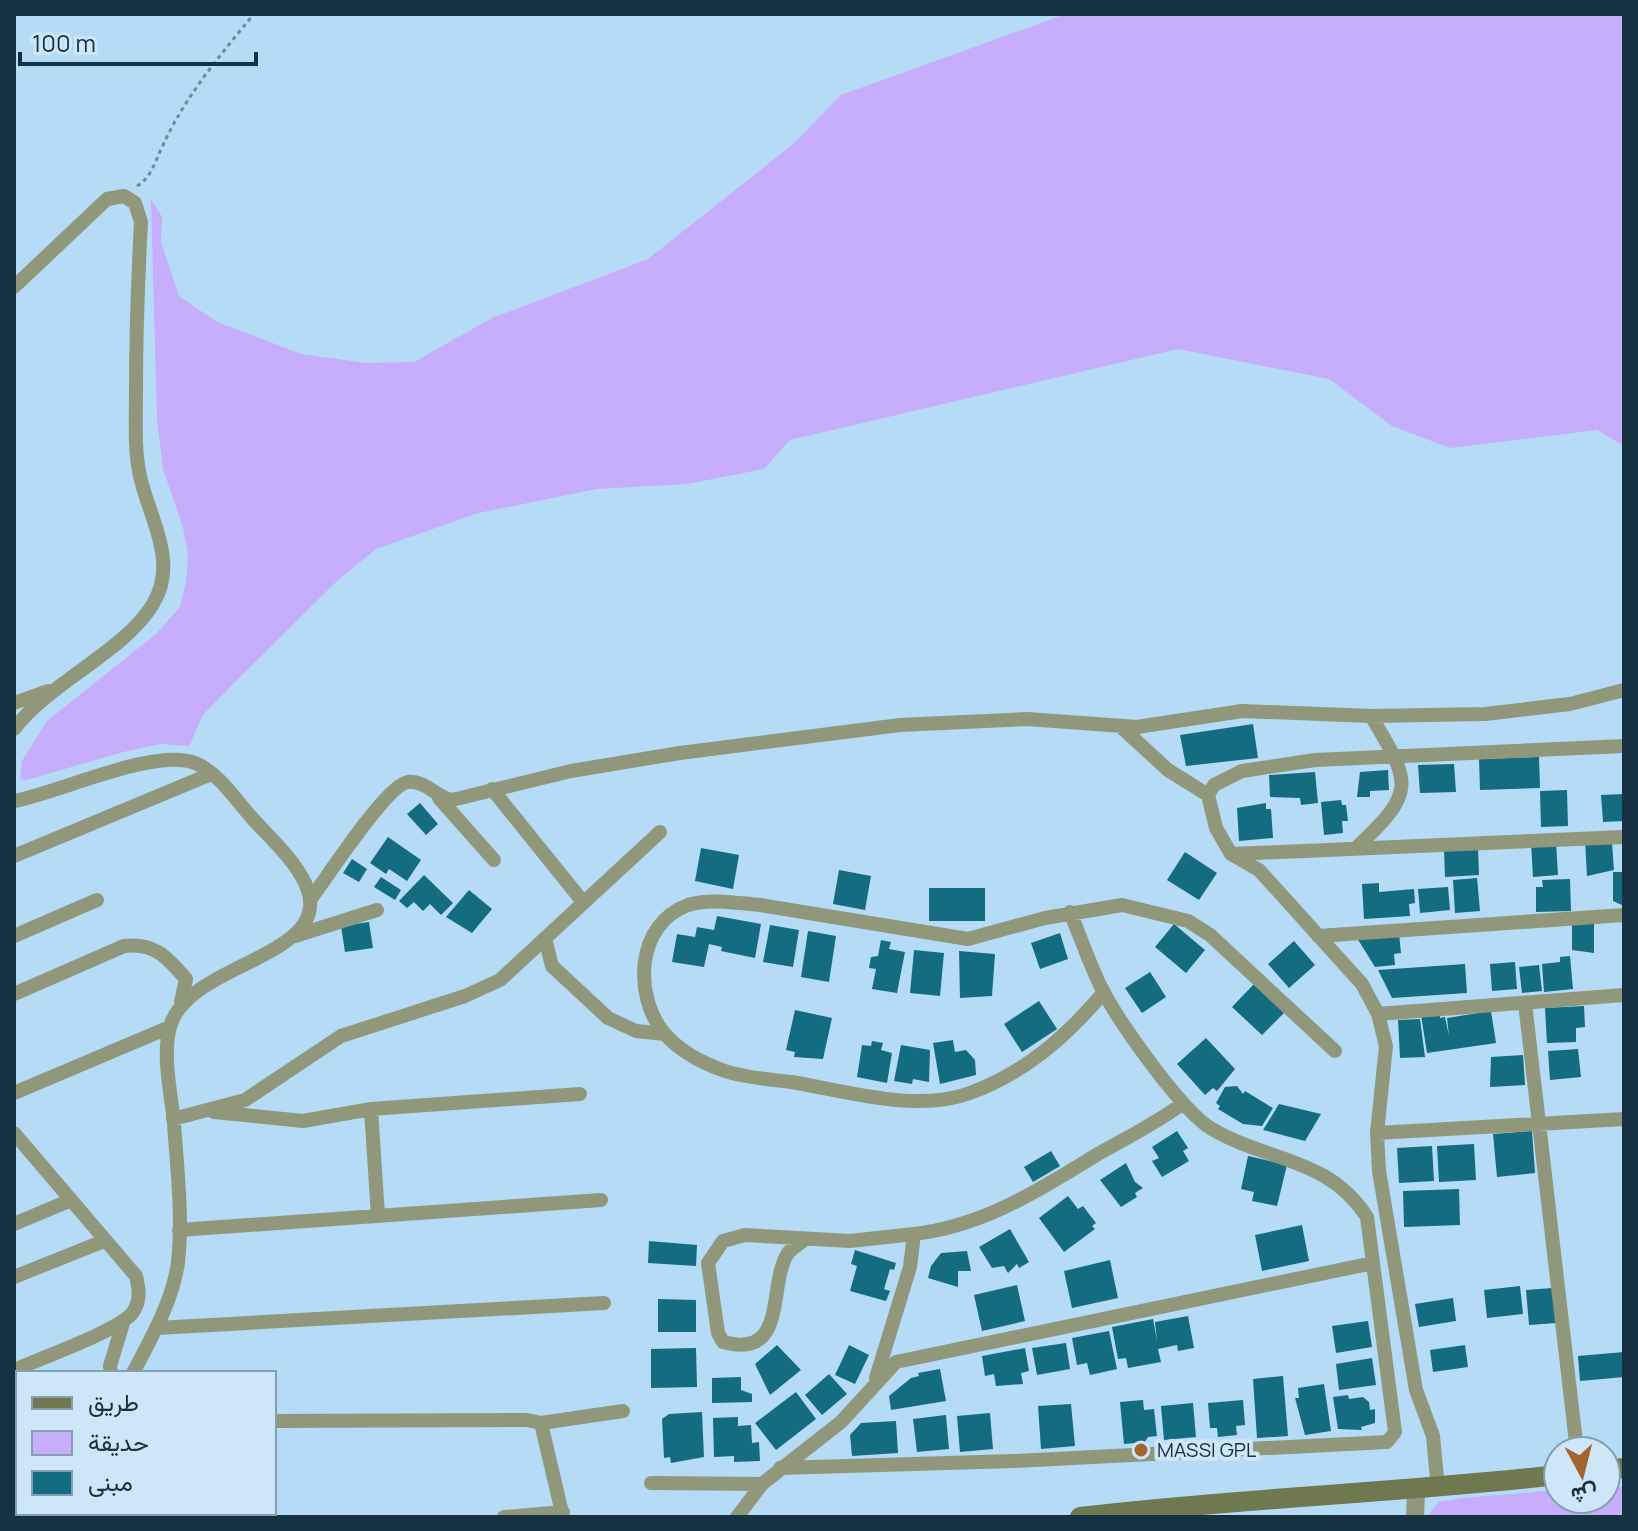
<svg xmlns="http://www.w3.org/2000/svg" width="1638" height="1531" viewBox="0 0 1638 1531" font-family="Manrope,Vazirmatn,sans-serif">
	<rect width="100%" height="100%" fill="#b5dbf6"/>
	<path fill="#c6aefc" d="M1066 14H1624V446L1597 430 1450 448 1392 426 1329 379 1178 349 790 440 764 469 687 484 597 489 478 513 376 549 338 580 231 686 203 715 189 746 161 744 123 752 27 780 20 779 22 761 47 721 156 634 180 607 186 582 188 555 183 527 163 469 157 421 151 199 162 217 161 242 179 296 217 322 301 354 367 363 414 362 492 318 648 259 792 145 841 95Z
		M1624 1487V1517H1426L1439 1502 1462 1498 1558 1490V1499H1606V1488Z"/>
	<path fill="#136c80" d="M1253 724 1258 758 1186 766 1180 735Z
		M1539 757 1540 788 1480 790 1479 759Z
		M1454 764 1456 792 1420 793 1418 765Z
		M1388 770 1389 790 1370 791V797H1357L1360 772Z
		M1315 772 1318 803 1301 805 1300 798 1270 797 1269 775Z
		M1567 790 1568 826 1541 827 1540 791Z
		M1624 794V821L1603 822 1601 795Z
		M1341 800 1342 805H1346L1348 821H1342L1343 833 1324 835 1321 802Z
		M420 803 438 824 426 835 407 814Z
		M1266 803V809H1271L1273 838 1239 841 1237 808Z
		M388 837 421 860 407 881 389 869 386 874 370 863Z
		M1585 840 1612 843 1614 870 1587 876Z
		M1556 841 1558 875 1533 877 1531 843Z
		M701 848 739 855 733 889 695 881Z
		M1478 848 1479 875 1445 877 1444 850Z
		M1185 852 1217 873 1199 900 1167 880Z
		M352 859 367 869 359 882 343 873Z
		M839 870 871 876 865 910 833 904Z
		M1613 872H1624V906L1613 901Z
		M424 875 453 903 441 915 430 904 423 911 414 902 407 908 399 901Z
		M381 877 401 890 395 900 374 887Z
		M1477 878 1480 911 1455 913 1453 880Z
		M1570 879 1571 911 1536 912V887H1543L1542 880Z
		M1379 883V892L1414 889 1415 903 1409 904 1410 916 1364 919 1362 884Z
		M1448 887 1450 910 1420 913 1418 889Z
		M929 888H985V921H929Z
		M469 890 492 909 472 933 446 917Z
		M717 916 761 924 755 958 721 951 722 947 709 944 704 967 672 962 677 934 695 937 697 927 714 930Z
		M369 922 373 948 345 952 341 926Z
		M1572 923H1594V953L1572 950Z
		M1174 924 1205 950 1186 973 1155 947Z
		M770 925 799 930 793 967 763 962Z
		M808 931 836 936 829 982 801 977Z
		M1060 933 1068 959 1040 969 1031 943Z
		M1399 933 1401 953 1394 954 1395 965 1375 967 1357 938Z
		M881 940 891 942 889 949 905 952 897 993 872 989 876 969 869 968 871 957 878 956Z
		M1294 941 1315 965 1289 988 1268 964Z
		M914 950 944 953 940 996 910 993Z
		M959 951 995 954 992 996 960 998Z
		M1570 956 1573 989 1544 992 1542 964 1560 962V957Z
		M1515 962 1517 989 1492 991 1490 964Z
		M1465 964 1467 993 1392 998 1378 970Z
		M1539 965 1542 991 1522 993 1519 967Z
		M1150 972 1166 997 1142 1013 1125 988Z
		M1254 984 1284 1013 1262 1035 1232 1007Z
		M1039 1001 1057 1029 1022 1052 1004 1024Z
		M1584 1006 1585 1027 1576 1028V1042L1547 1043 1545 1008Z
		M795 1010 832 1018 823 1059 794 1057 795 1052 786 1050Z
		M1491 1011 1496 1043 1427 1053 1421 1015 1440 1012V1018L1445 1017 1449 1036 1447 1018Z
		M1420 1019 1425 1057 1400 1058 1398 1020Z
		M1206 1038 1235 1069 1217 1091 1213 1088 1205 1095 1177 1064Z
		M953 1040 955 1052 966 1050 975 1060 976 1075 940 1084 933 1043Z
		M872 1041 883 1043 881 1050 892 1053 887 1083 857 1077 862 1045 871 1046Z
		M901 1045 930 1050 929 1082 913 1079 912 1084 894 1081Z
		M1578 1049 1581 1077 1550 1080 1548 1051Z
		M1523 1055 1525 1085 1490 1087 1491 1057Z
		M1237 1086 1243 1094 1245 1091 1273 1108 1262 1126 1243 1124 1218 1109 1220 1106 1216 1103 1225 1087Z
		M1279 1104 1321 1114 1305 1141 1263 1130Z
		M1177 1131 1188 1148 1183 1151 1189 1161 1162 1177 1152 1161 1159 1158 1152 1147Z
		M1532 1131 1535 1173 1497 1177 1493 1134Z
		M1474 1144 1476 1180 1439 1182 1437 1146Z
		M1432 1146 1434 1181 1399 1183 1397 1148Z
		M1051 1151 1060 1166 1033 1182 1024 1167Z
		M1248 1156 1287 1165 1277 1206 1252 1201 1254 1192 1241 1189Z
		M1126 1163 1135 1182 1143 1188 1135 1193 1137 1197 1121 1207 1100 1180Z
		M1459 1189 1460 1225 1404 1227 1403 1191Z
		M1068 1196 1078 1209 1083 1206 1096 1223 1092 1226 1095 1229 1064 1252 1039 1218Z
		M1302 1225 1309 1261 1262 1271 1255 1235Z
		M1010 1229 1029 1262 1019 1268 1017 1264 1008 1273 1004 1266 992 1268 979 1247Z
		M649 1241 697 1245 696 1266 648 1263Z
		M855 1250 896 1263 894 1270 890 1269 884 1289 890 1291 886 1301 850 1291 857 1266 851 1264Z
		M967 1251 971 1271H958V1287L928 1278 931 1266 941 1253Z
		M1110 1260 1118 1298 1072 1308 1064 1271Z
		M1017 1285 1025 1321 982 1331 974 1295Z
		M1520 1286 1523 1314 1487 1318 1484 1290Z
		M1552 1288 1556 1323 1529 1325 1526 1290Z
		M1453 1298 1456 1321 1419 1327 1415 1304Z
		M658 1299 696 1300V1332H658Z
		M1188 1316 1194 1348 1178 1351 1177 1345 1158 1349 1161 1362 1128 1368 1126 1358 1118 1359 1112 1327 1153 1319 1157 1341 1155 1322Z
		M1368 1321 1372 1347 1336 1353 1332 1326Z
		M1109 1331 1117 1369 1090 1375 1087 1363 1077 1365 1072 1338Z
		M1066 1343 1070 1369 1037 1375 1032 1348Z
		M777 1345 801 1370 770 1395 755 1364Z
		M849 1345 869 1355 855 1384 835 1375Z
		M1465 1345 1468 1367 1433 1372 1430 1350Z
		M696 1348 697 1387 651 1388V1349Z
		M1025 1348 1029 1371 1021 1373 1023 1384 996 1386 994 1374 985 1376 982 1356Z
		M1624 1352V1377L1580 1381 1578 1356Z
		M1372 1358 1376 1385 1339 1390 1336 1364Z
		M940 1369 946 1401 891 1410 889 1396 911 1378 919 1376 918 1373Z
		M829 1374 847 1394 822 1415 805 1395Z
		M1283 1376 1288 1436 1257 1438 1253 1379Z
		M741 1377V1390L752 1394V1402L712 1403V1378Z
		M1324 1384 1331 1431 1305 1435 1295 1398H1299L1298 1388Z
		M796 1392 816 1419 776 1450 755 1423Z
		M1348 1395 1349 1399 1363 1397 1369 1402 1370 1410 1375 1409V1423L1361 1427 1362 1430 1338 1429 1333 1397Z
		M1143 1400 1144 1410 1154 1409 1157 1436 1148 1437 1145 1442 1124 1444 1120 1402Z
		M1243 1400 1245 1425 1236 1426 1237 1435 1218 1437 1217 1428H1210L1208 1403Z
		M1193 1403 1196 1437 1164 1440 1161 1406Z
		M1071 1404 1075 1446 1041 1449 1038 1406Z
		M702 1412 704 1457 671 1463 670 1457 664 1458 662 1419 669 1414Z
		M990 1413 993 1449 960 1452 957 1416Z
		M946 1415 949 1449 917 1452 913 1419Z
		M738 1417V1426L751 1425 752 1443 759 1442 760 1461 734 1462V1456L714 1457 713 1418Z
		M896 1421 898 1453 852 1456 850 1435 861 1423Z"/>
	<g fill="none" stroke-linecap="round" stroke-linejoin="round">
		<path stroke="#698ba1" stroke-width="3" stroke-dasharray="4 4" stroke-linecap="butt" d="M137 186C152 177 155 161 163 145 185 97 220 55 254 14"/>
		<path stroke="#90977a" stroke-width="14" d="M14 287 107 199 124 196 135 203 141 222C138 278 136 335 136 391 136 419 134 450 140 476 149 518 179 561 153 604 124 652 51 681 14 729
			M14 703 48 691
			M1120 726 1168 770 1208 795
			M492 789 583 902
			M439 798 494 860
			M14 801C58 793 156 747 195 763 218 772 236 800 252 818 270 838 293 858 305 883 340 958 187 961 170 1027 162 1057 171 1092 174 1123 177 1168 183 1216 178 1262 173 1301 151 1338 133 1373
			M1356 848C1416 792 1412 784 1371 716
			M1233 854 1624 837
			M14 856 211 774
			M310 900C326 879 387 784 408 782 425 780 436 797 452 800L571 771 680 753 900 725 1027 719 1137 727 1242 711 1371 716 1485 714 1570 704 1624 690
			M14 936 97 900
			M295 936 377 910
			M1318 936 1624 915
			M545 938 552 966 608 1018 636 1031 665 1034
			M1104 992C1067 1036 1025 1073 970 1093 916 1113 846 1091 791 1082 770 1079 745 1078 725 1071 702 1063 680 1052 664 1033 633 995 636 924 688 905 709 898 738 903 760 905L968 939 1045 918 1122 905 1188 921 1210 935 1335 1051
			M14 994 124 946C154 942 167 957 186 979L181 1002
			M1525 1003 1577 1451
			M1378 1014 1624 995
			M14 1093 170 1027
			M371 1109 378 1216
			M214 1112 303 1121 371 1109 580 1094
			M173 1119 245 1100 341 1036 465 996 500 980 660 832
			M14 1133 136 1276C139 1289 141 1300 133 1312 121 1330 38 1359 14 1370
			M1377 1133 1624 1119
			M14 1224 71 1200
			M179 1230 601 1200
			M803 1241C799 1244 791 1249 788 1253 767 1285 789 1360 723 1342L718 1333 708 1263 723 1241 745 1235 850 1241 914 1234
			M14 1277 104 1241
			M157 1328 604 1303
			M111 1373 110 1366 123 1323
			M876 1378 910 1267 914 1234C984 1226 1039 1190 1098 1154 1126 1138 1155 1124 1182 1104
			M274 1421 527 1420 541 1423 563 1517
			M541 1423 623 1411
			M780 1468 1014 1461 1387 1442 1395 1432 1367 1217C1328 1157 1268 1162 1212 1129 1182 1112 1120 1023 1103 991 1090 966 1081 938 1070 912
			M651 1483 762 1484
			M1438 1489 1433 1436 1416 1390 1379 1171 1377 1133 1386 1046 1378 1014 1362 984 1259 870 1231 854 1216 828 1208 795 1214 785 1242 771 1315 760 1624 746
			M101 1513 102 1517
			M504 1517 563 1512
			M737 1517 762 1484 841 1422 896 1362 1373 1263"/>
		<path stroke="#90977a" stroke-width="18" d="M1415 1517 1416 1491"/>
		<path stroke="#6f784e" stroke-width="20" d="M1606 1470 1624 1468
			M1080 1517C1239 1498 1399 1493 1558 1475"/>
	</g>
	<circle fill="#a5642e" stroke="#cde6f8" stroke-width="3" cx="1141" cy="1450" r="8"/>
	<g text-anchor="middle" stroke-width="8" stroke-linejoin="round" paint-order="stroke">
		<g font-size="20" fill="#153142" stroke="#cde6f8" text-anchor="start">
			<text x="1157" y="1457">MASSI GPL</text>
		</g>
	</g>
	<rect width="1638" height="1531" fill="none" stroke="#153142" stroke-width="32"/>
	<rect x="16" y="1371" width="260" height="144" fill="#cde6f8" stroke="#839eaf" stroke-width="2"/>
	<rect x="32" y="1397" width="40" height="12" fill="#6f784e" stroke="#839eaf" stroke-width="2"/>
	<text x="88" y="1411" font-size="24" fill="#153142">طريق</text>
	<rect x="32" y="1431" width="40" height="24" fill="#c6aefc" stroke="#839eaf" stroke-width="2"/>
	<text x="88" y="1451" font-size="24" fill="#153142">حديقة</text>
	<rect x="32" y="1471" width="40" height="24" fill="#136c80" stroke="#839eaf" stroke-width="2"/>
	<text x="88" y="1491" font-size="24" fill="#153142">مبنى</text>
	<g transform="translate(1582 1475) rotate(173)"><circle r="38" fill="#cde6f8" stroke="#839eaf" stroke-width="2"/>
	<path d="M0-6L14 30L0 20L-14 30Z" fill="#a5642e"/>
	<text y="-12" font-size="22" font-weight="bold" text-anchor="middle" fill="#153142">ش</text>
	</g>
	<path d="M20 52v12h236v-12" fill="none" stroke="#153142" stroke-width="4"/>
	<text x="32" y="52" font-size="24" fill="#153142" stroke="#cde6f8" stroke-width="6" paint-order="stroke">100 m</text>
</svg>
